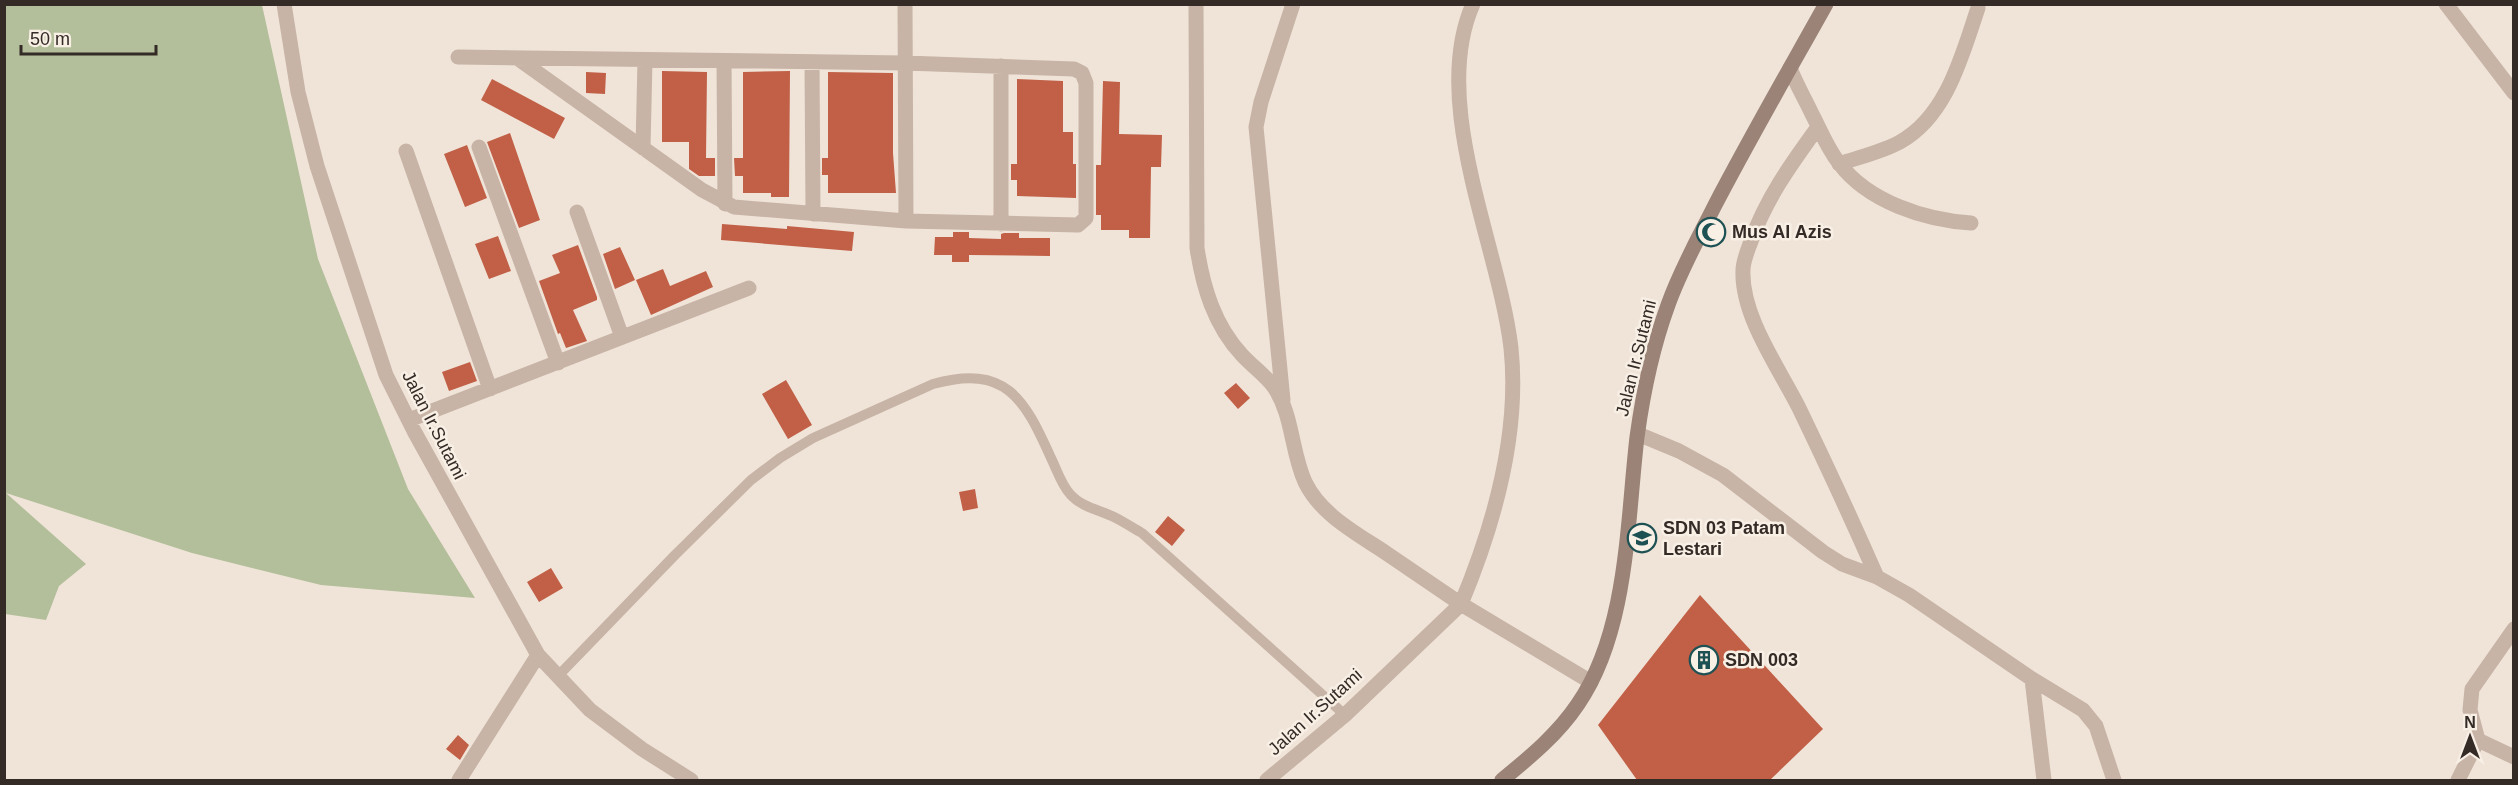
<svg xmlns="http://www.w3.org/2000/svg" width="2518" height="785" viewBox="0 0 2518 785" font-family="Arial,sans-serif">
	<rect width="100%" height="100%" fill="#f0e4d9"/>
	<path fill="#b3be9a" d="M5 4 262 5 318 259 408 489 475 598 321 585 192 553 6 493 86 564 59 586 46 620 5 614Z"/>
	<path fill="#c16046" d="M662 71 707 72 706 158H715V176H699L689 169V142H662Z
		M790 71 789 197H771V193H743V176H735L734 158H743V72Z
		M586 72 606 73 605 94 586 93Z
		M828 72 893 73V153L896 193H828V175H822V158H828Z
		M492 79 565 118 554 139 481 100Z
		M1017 79 1063 81V132H1073V164H1076V198L1017 196V180H1011V164H1017Z
		M1103 81 1120 82 1119 134 1162 135 1161 167H1151L1150 238H1129V230H1101V215H1096V165H1101Z
		M510 133 540 220 519 228 487 142Z
		M467 145 487 198 465 207 444 154Z
		M722 224 787 229V226L854 232 852 251 721 240Z
		M953 232H969V238L1001 239V234L1004 233H1019V238H1050V256L969 255V262H952V255H934L935 237H953Z
		M498 236 511 271 489 279 475 244Z
		M578 245 597 297V300L573 310 587 341 566 348 560 333 558 334 539 281 560 273 552 255Z
		M620 247 635 280 615 289 603 254Z
		M663 269 670 286 706 271 713 287 651 315 636 280Z
		M470 362 477 381 449 391 442 372Z
		M786 380 812 425 788 439 762 394Z
		M1236 383 1250 398 1238 409 1224 393Z
		M975 489 978 508 963 511 959 492Z
		M1168 516 1185 530 1172 546 1155 532Z
		M551 568 563 588 539 602 527 582Z
		M1700 595 1823 729 1770 780H1637L1598 725Z
		M458 735 469 745 460 760 446 749Z"/>
	<g fill="none" stroke-linecap="round" stroke-linejoin="round">
		<path stroke="#c7b4a6" stroke-width="10" d="M557 677 675 555 751 480 780 458 813 438 933 384C1006 364 1024 398 1051 458 1057 470 1061 484 1070 494 1081 507 1100 510 1114 517 1124 522 1133 528 1142 533L1345 715"/>
		<path stroke="#c7b4a6" stroke-width="15" d="M284 4 298 92 317 166 386 375 414 431 538 655 590 710 642 749 691 780
			M905 4 906 221
			M1196 4 1197 248C1203 287 1214 325 1242 355 1252 366 1265 375 1274 387 1293 415 1291 451 1305 482 1321 515 1356 533 1386 553 1411 570 1436 587 1461 604 1494 525 1520 434 1511 348 1499 246 1429 103 1473 4
			M2446 4 2514 93
			M458 57 905 63 1074 69 1082 73 1086 83V218L1078 225 906 221 734 207 702 190 517 58
			M724 61 725 204
			M812 62 813 214
			M1790 68C1796 84 1805 99 1812 114 1821 131 1827 148 1839 163 1868 202 1925 220 1971 223
			M1818 127C1791 164 1765 200 1750 244 1747 252 1743 262 1743 270 1741 316 1779 368 1799 408 1826 464 1852 520 1877 577
			M479 147 558 363
			M643 148 645 60
			M406 151 490 389
			M1839 164C1859 157 1882 152 1900 142 1947 116 1962 55 1978 8
			M577 212 622 337
			M1001 224V66
			M1283 400 1256 127 1261 102 1293 4
			M409 420 749 288
			M1638 434 1679 451 1723 475 1823 552 1842 564 1877 577 1909 595 2032 679 2083 710 2096 726 2114 780
			M2032 679 2044 780
			M2478 740 2514 757
			M459 780 538 655
			M1267 780 1345 715 1461 604 1591 682
			M2458 780 2478 740 2470 710 2472 689 2514 629"/>
		<path stroke="#9b8377" stroke-width="15" d="M1502 780C1530 757 1558 734 1578 704 1628 631 1627 522 1637 437 1643 393 1653 346 1668 305 1680 271 1698 239 1714 207 1750 138 1788 72 1826 4"/>
	</g>
	<defs>
		<g id="mosque-ring" transform="scale(1.5)"><circle r="9.5" fill="#f8efe5" stroke="#1e5153" stroke-width="1.5"/><path d="M3.5-4.9A6 6 0 1 0 3.5 4.9A5 5 0 1 1 3.5-4.9Z" fill="#1e5153"/></g>
		<g id="school-ring" transform="scale(1.5)"><circle r="9.5" fill="#f8efe5" stroke="#1e5153" stroke-width="1.5"/><path d="M0-5L7-2L0 1L-7-2ZM-4 1L0 2.5L4 1V4Q0 6-4 4Z" fill="#1e5153"/></g>
		<g id="building-ring" transform="scale(1.5)"><circle r="9.5" fill="#f8efe5" stroke="#1e5153" stroke-width="1.5"/><path d="M-4-6H4V6H1V3H-1V6H-4ZM-2.5-4.3h1.7v1.8h-1.7ZM.8-4.3h1.7v1.8H.8ZM-2.5-1h1.7V.8h-1.7ZM.8-1h1.7V.8H.8Z" fill="#1e5153"/></g>
	</defs>
	<g fill-rule="evenodd">
		<use href="#mosque-ring" x="1711" y="232"/>
		<use href="#school-ring" x="1642" y="538"/>
		<use href="#building-ring" x="1704" y="660"/>
	</g>
	<g text-anchor="middle" stroke-width="5" stroke-linejoin="round" paint-order="stroke">
		<g font-size="18" font-weight="bold" fill="#342a26" stroke="#f8efe5" text-anchor="start">
			<text x="1732" y="238">Mus Al Azis</text>
			<text x="1663" y="534">SDN 03 Patam<tspan x="1663" dy="21">Lestari</tspan></text>
			<text x="1725" y="666">SDN 003</text>
		</g>
		<g font-size="18" fill="#342a26" stroke="#f8efe5">
			<text transform="translate(1636 358) rotate(-76)" y="6">Jalan Ir.Sutami</text>
			<text transform="translate(434 425) rotate(63)" y="6">Jalan Ir.Sutami</text>
			<text transform="translate(1315 712) rotate(-42)" y="6">Jalan Ir.Sutami</text>
		</g>
	</g>
	<rect width="2518" height="785" fill="none" stroke="#342a26" stroke-width="12"/>
	<g transform="translate(2470 737)" stroke="#f8efe5" stroke-width="4.5" paint-order="stroke">
	<path d="M0-4.5L10 22L0 15L-10 22Z" fill="#342a26"/>
	<text y="-9" font-size="16" font-weight="bold" text-anchor="middle" fill="#342a26">N</text>
	</g>
	<path d="M21 45v9h135v-9" fill="none" stroke="#342a26" stroke-width="3"/>
	<text x="30" y="45" font-size="18" fill="#342a26" stroke="#f8efe5" stroke-width="4.5" paint-order="stroke">50 m</text>
</svg>
